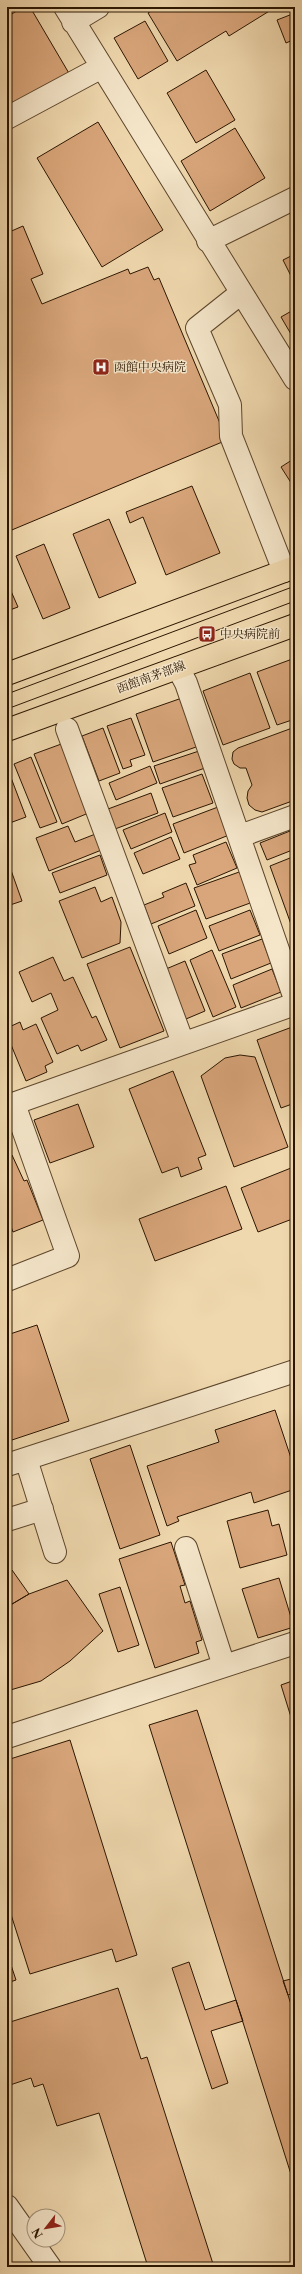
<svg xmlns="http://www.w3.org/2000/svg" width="302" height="2274" viewBox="0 0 302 2274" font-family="'Libre Caslon Text','Noto Serif JP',serif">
	<rect width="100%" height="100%" fill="#f0d8ae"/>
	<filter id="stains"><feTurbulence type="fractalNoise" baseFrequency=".005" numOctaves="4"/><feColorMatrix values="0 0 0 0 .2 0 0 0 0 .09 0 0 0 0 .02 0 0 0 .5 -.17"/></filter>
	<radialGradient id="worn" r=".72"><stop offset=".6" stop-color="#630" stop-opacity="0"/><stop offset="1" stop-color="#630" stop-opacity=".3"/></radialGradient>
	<path fill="#d9a67b" stroke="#2b1601" d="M23 7H30L70 75 13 109 7 99V17Z
		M157 7H269L271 10 229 36 226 31 177 61 148 13Z
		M295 13V39L286 43 277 20Z
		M145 21 168 61 138 79 114 38Z
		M206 70 235 120 196 143 167 93Z
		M98 122 163 230 102 267 37 158Z
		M235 128 265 178 210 211 181 161Z
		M23 226 43 274 31 279 42 304 128 269 130 274 148 267 154 280 159 278 227 440 7 532V233Z
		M295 254V284L283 260Z
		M295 309V341L281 317Z
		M295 458V489L281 467Z
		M192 486 220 553 166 575 143 517 130 523 126 512Z
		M109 519 136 583 99 598 73 534Z
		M44 544 70 608 43 619 16 556Z
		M7 582 18 607 7 611Z
		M295 658V719L277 725 257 672Z
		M250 673 270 728 223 745 203 691Z
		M182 698 199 746 153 762 136 714Z
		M131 718 145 755 130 760 132 766 123 769 107 726Z
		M295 727V800L262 812 255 810 249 805 247 798 248 791 252 785 246 768H240L234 764 232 759 233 752 238 748Z
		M103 728 120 773 99 781 82 736Z
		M64 743 91 812 62 824 34 754Z
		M199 751 205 768 160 784 154 766Z
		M31 757 57 822 40 828 14 764Z
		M150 766 157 783 116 800 109 783Z
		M202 774 213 803 173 817 162 788Z
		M10 775 26 817 7 824V776Z
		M151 793 158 813 115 829 108 809Z
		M218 807 229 835 184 853 173 824Z
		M165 813 172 832 131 849 123 830Z
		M68 826 75 842 98 833 104 849 49 871 36 838Z
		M295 829V849L267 860 260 843Z
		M171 837 180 859 143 874 134 853Z
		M226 842 237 868 197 885 189 865 196 863 193 855Z
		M100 855 107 875 60 893 52 873Z
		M295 856V926L292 927 270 866Z
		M7 859 22 901 7 906Z
		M242 871 253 902 206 919 194 888Z
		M186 883 195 906 151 924 144 905 164 897 162 893Z
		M95 887 101 902 112 897 121 922 120 943 82 958 59 901Z
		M196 910 207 938 169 954 158 926Z
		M250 910 260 935 219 951 209 926Z
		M262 939 271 963 231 979 222 954Z
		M130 947 164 1031 120 1048 87 964Z
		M212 950 236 1007 213 1017 190 960Z
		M53 957 64 981 73 977 92 1018 96 1016 107 1040 81 1051 78 1045 57 1054 41 1018 58 1010 51 993 32 1002 19 972Z
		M185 961 205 1011 186 1019 166 969Z
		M272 969 281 992 241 1008 233 985Z
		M20 1022 23 1030 36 1024 53 1062 45 1066 47 1072 26 1081 7 1035V1028Z
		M295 1026V1103L281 1108 257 1040Z
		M240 1055 255 1057 288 1147 234 1167 201 1076 225 1058Z
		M173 1071 206 1155 198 1158 202 1169 181 1177 178 1167 162 1173 129 1089Z
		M78 1104 94 1147 50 1163 34 1120Z
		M7 1155H12L24 1181 27 1180 43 1220 13 1232 7 1216Z
		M291 1168 295 1179V1218L258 1232 241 1188Z
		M226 1186 242 1229 155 1261 139 1219Z
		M37 1325 69 1421 9 1441 7 1436V1335Z
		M275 1410 295 1470V1489L254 1503 251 1492 177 1517 179 1521 167 1526 147 1466 219 1442 215 1430Z
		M130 1445 160 1535 120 1549 90 1459Z
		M268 1510 272 1526 279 1524 287 1555 240 1568 227 1521Z
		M171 1542 185 1585 180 1586 185 1603 190 1601 202 1640 196 1642 199 1653 155 1668 119 1559Z
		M12 1570 29 1594 7 1607V1573Z
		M279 1578 294 1627 258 1638 242 1589Z
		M67 1580 103 1631 70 1661 41 1681 7 1691V1607L29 1594Z
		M120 1587 139 1645 118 1652 99 1594Z
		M295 1680V1730L281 1685Z
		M197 1710 295 2017V2187L149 1725Z
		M70 1740 137 1955 116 1962 112 1949 30 1974 7 1902V1760Z
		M7 1953 16 1980 7 1983Z
		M189 1962 205 2010 236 2000 243 2021 211 2031 228 2083 212 2089 172 1968Z
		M295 1978V1993L288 1995 283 1981Z
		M118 1988 141 2059 147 2057 214 2267H148L99 2113 57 2126 43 2084 34 2087 31 2078 7 2086V2023Z"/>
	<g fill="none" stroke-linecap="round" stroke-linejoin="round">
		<g stroke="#5c462c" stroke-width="24">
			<path id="minor" d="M65 7 295 379
				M73 22 98 7
				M7 118 102 67
				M208 241 295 198
				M241 293 197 328 230 405 231 436 284 571
				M178 668 186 683 295 999
				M67 729 183 1043
				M240 836 295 816
				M7 1106 295 1004
				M7 1280 68 1256 14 1104
				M26 1459 55 1552
				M7 1465 295 1371
				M7 1520 42 1509
				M186 1548 224 1666
				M7 1737 295 1643
				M7 2206 50 2267"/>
		</g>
		<g stroke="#2b1601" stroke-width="24">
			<path id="major" d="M7 674 295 567
				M7 730 295 625"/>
		</g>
		<use href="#minor" stroke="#f5e6ca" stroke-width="22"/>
		<use href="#major" stroke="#f0d8ae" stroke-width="22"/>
		<path stroke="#2b1601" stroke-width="1" d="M7 694 295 586
			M7 709 295 601"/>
	</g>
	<defs>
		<g id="hospital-square" transform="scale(0.9)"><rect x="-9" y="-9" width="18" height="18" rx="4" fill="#8f2418" stroke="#f5e6ca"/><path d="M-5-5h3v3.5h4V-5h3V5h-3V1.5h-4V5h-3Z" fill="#fff"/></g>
		<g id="bus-square" transform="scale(0.9)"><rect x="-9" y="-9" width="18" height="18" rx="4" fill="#8f2418" stroke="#f5e6ca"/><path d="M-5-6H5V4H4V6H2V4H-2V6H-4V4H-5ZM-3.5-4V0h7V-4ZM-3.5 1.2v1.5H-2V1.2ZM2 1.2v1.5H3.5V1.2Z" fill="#fff"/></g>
	</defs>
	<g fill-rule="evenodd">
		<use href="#hospital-square" x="101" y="367"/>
		<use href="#bus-square" x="207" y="634"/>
	</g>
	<g text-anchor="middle" stroke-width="3" stroke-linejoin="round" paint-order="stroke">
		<g font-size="12" fill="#2b1601" stroke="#f5e6ca" text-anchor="start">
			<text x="114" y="371">函館中央病院</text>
			<text x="220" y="638">中央病院前</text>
		</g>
		<g font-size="12" fill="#2b1601" stroke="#f5e6ca">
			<text transform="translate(151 677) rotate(-20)" y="4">函館南茅部線</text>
		</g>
	</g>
	<rect width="302" height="2274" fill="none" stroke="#f0d8ae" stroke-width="24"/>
	<rect x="8" y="8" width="286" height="2258" fill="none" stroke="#2b1601" stroke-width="2"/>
	<rect x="12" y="12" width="278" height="2250" fill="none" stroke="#2b1601"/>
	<g transform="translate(46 2228) rotate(239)"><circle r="19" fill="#f5e6ca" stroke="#a4937a"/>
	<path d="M0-3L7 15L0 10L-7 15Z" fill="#8f2418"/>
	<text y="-6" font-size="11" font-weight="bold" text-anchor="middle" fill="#2b1601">N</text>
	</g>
	<rect width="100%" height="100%" filter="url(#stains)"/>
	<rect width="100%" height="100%" fill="url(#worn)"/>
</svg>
